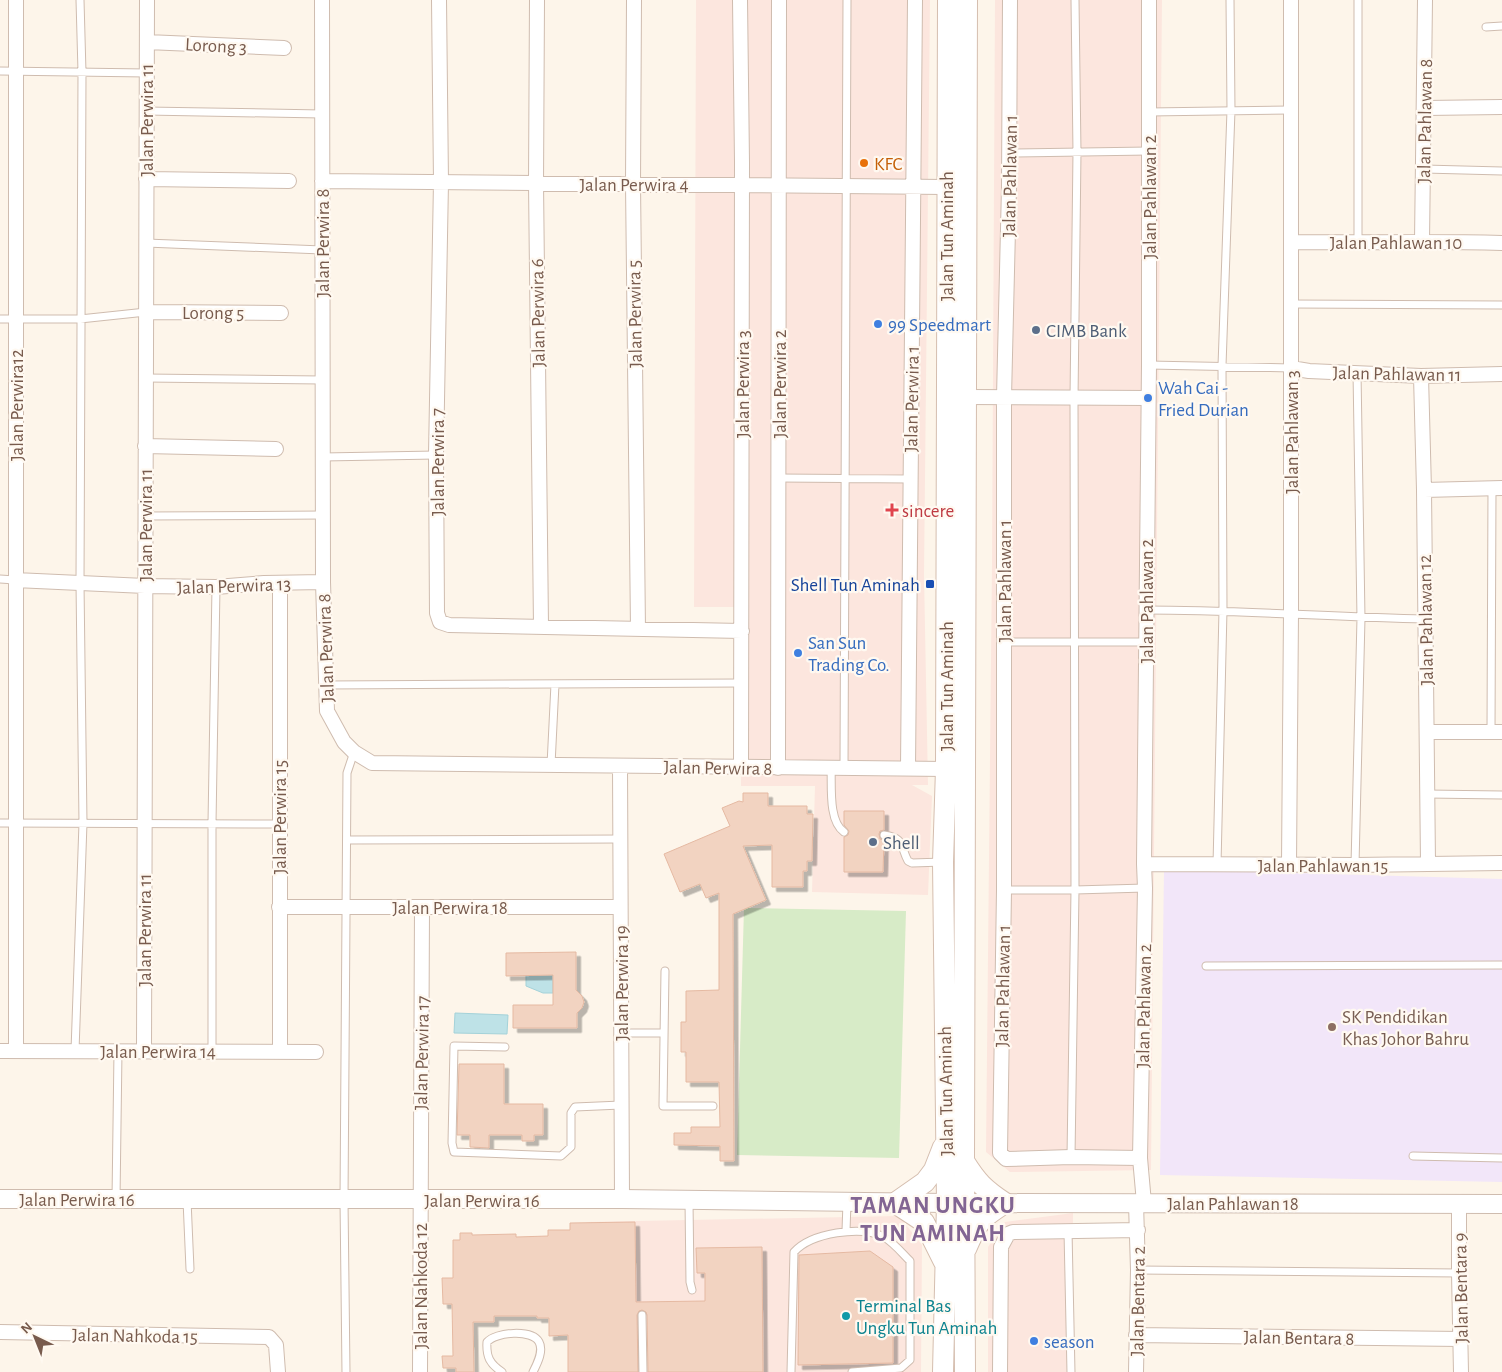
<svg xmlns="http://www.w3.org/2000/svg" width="1502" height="1372" viewBox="0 0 1502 1372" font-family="'Alegreya Sans',sans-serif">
	<defs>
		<filter id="shadow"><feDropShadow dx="4.5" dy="4.5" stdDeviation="0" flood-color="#0004"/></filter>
	</defs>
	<rect width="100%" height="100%" fill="#fdf5ea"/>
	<path fill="#fce6de" d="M696 0H930L924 575 928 785H912L932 796 928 895 812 892 815 786H741V607H694Z
		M995 0H1162L1151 1170 1010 1172 986 1152 992 563Z
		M1073 1213 1072 1372H988V1247L1005 1222Z
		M899 1216 922 1245 921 1372H584L587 1222Z"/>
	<path fill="#f2e6f9" d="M1164 869 1502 879V1182L1160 1175Z"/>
	<path fill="#d7ebc7" d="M744 908 906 911 899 1158 737 1155Z"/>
	<path fill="#bee2e7" stroke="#a4d2d9" d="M526 975H553V993H543L526 986Z
		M455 1013 508 1015 507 1034 454 1033Z"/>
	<path fill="#f2d3c1" stroke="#e5b9a2" filter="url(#shadow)" d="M743 793H768V806H807V814H813L812 861H807V871H803V887H772V845L743 846 766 900 733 914 734 1161H720V1146L674 1145V1133H691V1127H720L719 1082H686V1052H681V1022H686V991L719 990V893L706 898 700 884 680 892 664 854 730 826 722 808 739 801 743 802Z
		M844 811H884V830L880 831 879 834 880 839 884 840 883 872H844V837L848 835 849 831 844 825Z
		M576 952V990L582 996 584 1002 582 1008 577 1013V1028H513V1005H553V975L506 976V953Z
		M459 1064H504V1104H543V1135H534V1141H522V1135H489V1148L470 1147V1135H457Z
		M635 1222 636 1302 705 1301V1273H697L696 1248 762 1247 763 1372H648L647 1315 646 1312 642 1310 639 1311 637 1315 638 1372H568V1335L549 1336V1318H537V1316H494V1322H473L474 1372H456V1368H443L442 1356H453L452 1304H443L442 1278H453V1240H460V1233H472V1235L516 1234V1237L548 1236V1230H570V1223Z
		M870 1251 893 1267V1363L798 1365 799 1255Z"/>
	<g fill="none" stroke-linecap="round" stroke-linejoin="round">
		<g stroke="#cfbcaf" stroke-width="9">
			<path id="service" d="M1486 27 1502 26
				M0 71 147 73
				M146 111 322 114
				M1149 112 1290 110
				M1009 153 1149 151
				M1424 169 1502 171
				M146 243 322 250
				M1358 243V0
				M1291 304 1502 305
				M0 319H80L146 312
				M1149 365 1291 368
				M146 378 322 380
				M323 457 436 455
				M779 478 910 479
				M145 516 323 515
				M0 579 15 580
				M1146 610C1240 610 1332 617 1425 619
				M1004 642H1146
				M326 685 742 683
				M1491 732 1492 488
				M551 765 555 684
				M831 768C832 785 828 821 844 832
				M844 768 847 0
				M1427 794 1502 795
				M0 823 280 824
				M884 835C905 838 900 846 908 861L912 863 943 862
				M347 840 620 839
				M1217 865 1223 610 1222 366 1231 110 1230 0
				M1355 865 1361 618 1357 372
				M1004 890H1075L1145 888
				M1206 966 1502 965
				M665 971 663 1106H713
				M621 1033H664
				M505 1047 454 1046 452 1143 454 1152 561 1156 571 1147V1113L575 1107 621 1105
				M75 1051 83 823 80 583 82 72 80 0
				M212 1051V823L216 587
				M1413 1156 1502 1158
				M1071 1157 1075 890 1074 399 1077 152 1075 0
				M116 1199 118 1051
				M187 1200 190 1269
				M689 1201 690 1282 692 1290
				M846 1231 847 1202
				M1068 1231 1071 1372
				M1138 1270 1459 1273
				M642 1315 643 1372
				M346 1372 344 1200 347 773 354 752
				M502 1372C490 1364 486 1357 487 1342 496 1332 532 1329 539 1342 544 1351 537 1364 533 1372
				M791 1372 794 1252C811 1233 861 1225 884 1237 894 1243 902 1253 910 1261V1360L901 1368 852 1372"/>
		</g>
		<g stroke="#cfbcaf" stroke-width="16">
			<path id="minor" d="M322 0 323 582 327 711 344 742 354 752 372 763 946 769
				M439 0 441 182 436 455 437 613 440 622 449 625 742 631
				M537 0 536 183 541 626
				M634 0 633 184 638 629
				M740 0 742 162 741 767
				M1010 0 1009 187 1004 397V890L1000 1153 1006 1159 1071 1157 1140 1158
				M147 42 284 48
				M1425 108 1502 107
				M146 179 289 181
				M322 181 946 187
				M1422 241 1425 0
				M1291 242C1361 243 1431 241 1502 243
				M146 312 281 313
				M1291 368 1309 371 1421 376 1502 374
				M1421 376 1424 490 1428 863
				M966 397 1148 398
				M145 446 276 449
				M1424 490 1502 488
				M15 580 145 586 216 587 264 583 323 582
				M280 583V1051
				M1427 732H1502
				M620 766 622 1199
				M778 768 779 0
				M908 769 915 0
				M1144 864 1355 865 1502 863
				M1289 865 1291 613V0
				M279 907H620
				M0 1051 316 1052
				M16 1051V0
				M144 1051 147 0
				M1144 1203 1140 1158 1145 888 1144 864 1149 365V0
				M1459 1204V1273L1461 1372
				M0 1332 269 1337 276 1345 278 1372
				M1136 1335 1461 1339
				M420 1372 422 907
				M1000 1372 1001 1247 1008 1234 1013 1232 1138 1230
				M1136 1372 1138 1270 1136 1203"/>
		</g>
		<g stroke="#cfbcaf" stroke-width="20">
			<path id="tertiary" d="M0 1199H622L947 1203 1502 1204"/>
		</g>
		<g stroke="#d5beaf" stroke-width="22">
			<path id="secondary" d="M943 1147 934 1170 925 1182 895 1203 924 1222 944 1262
				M964 1161C977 1182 984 1189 1005 1203 980 1219 978 1221 966 1249
				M943 1372 947 1203 943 862 946 769 948 0
				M965 1372 964 1161 967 0"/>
		</g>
		<use href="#service" stroke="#fff" stroke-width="7"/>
		<use href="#minor" stroke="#fff" stroke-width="14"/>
		<use href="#tertiary" stroke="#fff" stroke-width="18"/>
		<use href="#secondary" stroke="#fff" stroke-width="20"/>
	</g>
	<circle fill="#e8710a" stroke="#fff9f1" stroke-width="2" cx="864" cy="163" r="5"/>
	<g fill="#3f7fe0" stroke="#fff9f1" stroke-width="2">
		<circle cx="878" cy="324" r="5"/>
		<circle cx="1148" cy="398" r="5"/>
		<circle cx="798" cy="653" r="5"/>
		<circle cx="1034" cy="1341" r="5"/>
	</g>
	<g fill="#5c6f8a" stroke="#fff9f1" stroke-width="2">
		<circle cx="1036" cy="330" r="5"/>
		<circle cx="873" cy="842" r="5"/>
	</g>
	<path fill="#e0444e" stroke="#fff9f1" stroke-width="2" d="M889.5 502.5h5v5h5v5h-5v5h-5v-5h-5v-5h5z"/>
	<rect fill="#1a4fb4" stroke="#fff9f1" stroke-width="2" x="925" y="579" width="10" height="10" rx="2.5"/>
	<circle fill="#8d6e63" stroke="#fff9f1" stroke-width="2" cx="1332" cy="1027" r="5"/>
	<circle fill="#0f9aa8" stroke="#fff9f1" stroke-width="2" cx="846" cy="1316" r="5"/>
	<g text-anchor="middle" stroke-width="4.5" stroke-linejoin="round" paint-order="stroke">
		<g font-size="19" fill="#785b4d" stroke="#fff9f1">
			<text transform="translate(216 45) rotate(3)" y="7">Lorong 3</text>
			<text transform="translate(146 120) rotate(-90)" y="7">Jalan Perwira 11</text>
			<text transform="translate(1424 121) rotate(-89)" y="7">Jalan Pahlawan 8</text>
			<text transform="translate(1009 176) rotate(-89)" y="7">Jalan Pahlawan 1</text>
			<text x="634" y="191">Jalan Perwira 4</text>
			<text transform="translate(1149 197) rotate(-90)" y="7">Jalan Pahlawan 2</text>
			<text transform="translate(946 236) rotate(-90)" y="7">Jalan Tun Aminah</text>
			<text x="1396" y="249">Jalan Pahlawan 10</text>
			<text transform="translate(322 243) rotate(-90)" y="7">Jalan Perwira 8</text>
			<text x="213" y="319">Lorong 5</text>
			<text transform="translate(537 313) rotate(-91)" y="7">Jalan Perwira 6</text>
			<text transform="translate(634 314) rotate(-91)" y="7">Jalan Perwira 5</text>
			<text transform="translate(1397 373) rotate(1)" y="7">Jalan Pahlawan 11</text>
			<text transform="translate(742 384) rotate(-90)" y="7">Jalan Perwira 3</text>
			<text transform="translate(779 384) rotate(-90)" y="7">Jalan Perwira 2</text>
			<text transform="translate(911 399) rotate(-89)" y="7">Jalan Perwira 1</text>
			<text transform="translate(16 405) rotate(-90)" y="7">Jalan Perwira12</text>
			<text transform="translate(1291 432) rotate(-90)" y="7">Jalan Pahlawan 3</text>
			<text transform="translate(437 462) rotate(-90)" y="7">Jalan Perwira 7</text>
			<text transform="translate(145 525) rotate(-90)" y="7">Jalan Perwira 11</text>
			<text transform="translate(1004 581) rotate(-90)" y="7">Jalan Pahlawan 1</text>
			<text transform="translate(234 585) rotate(-2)" y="7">Jalan Perwira 13</text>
			<text transform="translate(1146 601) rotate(-90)" y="7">Jalan Pahlawan 2</text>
			<text transform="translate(1425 620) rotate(-91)" y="7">Jalan Pahlawan 12</text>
			<text transform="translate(325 648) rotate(-92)" y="7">Jalan Perwira 8</text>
			<text transform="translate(946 686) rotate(-90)" y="7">Jalan Tun Aminah</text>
			<text transform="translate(718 767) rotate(1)" y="7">Jalan Perwira 8</text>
			<text transform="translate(279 817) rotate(-90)" y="7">Jalan Perwira 15</text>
			<text x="1323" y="872">Jalan Pahlawan 15</text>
			<text x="450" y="914">Jalan Perwira 18</text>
			<text transform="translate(144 930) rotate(-90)" y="7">Jalan Perwira 11</text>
			<text transform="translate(621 983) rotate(-90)" y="7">Jalan Perwira 19</text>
			<text transform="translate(1002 986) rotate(-89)" y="7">Jalan Pahlawan 1</text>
			<text transform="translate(1143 1006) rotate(-89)" y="7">Jalan Pahlawan 2</text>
			<text x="158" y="1058">Jalan Perwira 14</text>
			<text transform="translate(421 1053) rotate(-89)" y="7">Jalan Perwira 17</text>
			<text transform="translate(945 1091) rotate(-91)" y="7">Jalan Tun Aminah</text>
			<text x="77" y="1206">Jalan Perwira 16</text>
			<text x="482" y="1207">Jalan Perwira 16</text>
			<text x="1233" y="1210">Jalan Pahlawan 18</text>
			<text transform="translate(420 1286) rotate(-90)" y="7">Jalan Nahkoda 12</text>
			<text transform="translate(1460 1288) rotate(-91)" y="7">Jalan Bentara 9</text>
			<text transform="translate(1137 1301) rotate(-89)" y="7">Jalan Bentara 2</text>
			<text transform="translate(135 1335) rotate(1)" y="7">Jalan Nahkoda 15</text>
			<text transform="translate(1299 1337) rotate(1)" y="7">Jalan Bentara 8</text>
		</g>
		<g font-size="19" fill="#c56008" stroke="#fff9f1" text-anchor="start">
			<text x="874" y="170">KFC</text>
		</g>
		<g font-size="19" fill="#366cbe" stroke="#fff9f1" text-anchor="start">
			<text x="888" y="331">99 Speedmart</text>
			<text x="1158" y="394">Wah Cai -<tspan x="1158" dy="22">Fried Durian</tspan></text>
			<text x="808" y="649">San Sun<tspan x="808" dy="22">Trading Co.</tspan></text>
			<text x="1044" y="1348">season</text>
		</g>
		<g font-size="19" fill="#4e5e75" stroke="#fff9f1" text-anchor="start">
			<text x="1046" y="337">CIMB Bank</text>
			<text x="883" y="849">Shell</text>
		</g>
		<g font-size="19" fill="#be3a42" stroke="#fff9f1" text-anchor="start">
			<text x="902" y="517">sincere</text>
		</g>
		<g font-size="19" fill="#164399" stroke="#fff9f1" text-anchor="end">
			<text x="920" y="591">Shell Tun Aminah</text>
		</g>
		<g font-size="19" fill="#785e54" stroke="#fff9f1" text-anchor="start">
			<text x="1342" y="1023">SK Pendidikan<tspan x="1342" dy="22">Khas Johor Bahru</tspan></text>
		</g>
		<g font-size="19" fill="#0d838f" stroke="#fff9f1" text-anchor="start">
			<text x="856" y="1312">Terminal Bas<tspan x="856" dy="22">Ungku Tun Aminah</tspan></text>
		</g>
		<g font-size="24" font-weight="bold" letter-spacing="1" fill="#826593" stroke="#fff9f1">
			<text x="933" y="1213">TAMAN UNGKU<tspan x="933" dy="28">TUN AMINAH</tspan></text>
		</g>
	</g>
	<g transform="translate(35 1337) rotate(317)" stroke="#fff9f1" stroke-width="4" paint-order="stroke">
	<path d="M0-4L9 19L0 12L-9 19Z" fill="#785b4d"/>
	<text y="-8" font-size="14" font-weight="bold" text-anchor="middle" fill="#785b4d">N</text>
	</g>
</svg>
